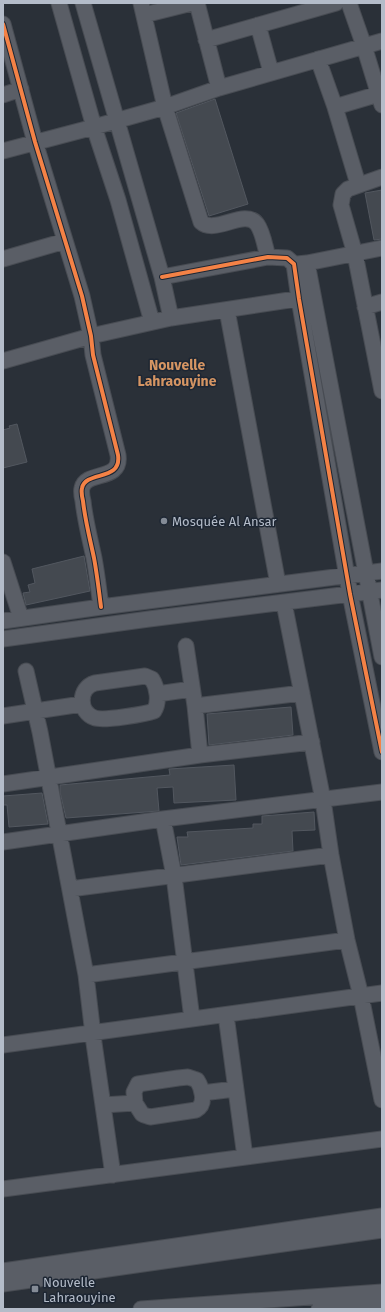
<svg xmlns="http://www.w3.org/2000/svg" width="385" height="1312" viewBox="0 0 385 1312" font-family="'Fira Sans',sans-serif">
	<rect width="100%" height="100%" fill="#2a3038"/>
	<path fill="#444950" stroke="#52575f" d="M215 99 248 204 209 216 176 113Z
		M382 190V239L374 240 365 193Z
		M17 424 27 462 3 468V430L10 428 9 426Z
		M84 556 90 591 26 605 23 593 30 592 28 585 35 583 32 569Z
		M291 707 293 735 209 745 207 714Z
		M234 765 236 800 174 803 173 787 157 788 159 811 66 818 60 792V785L170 775 169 769Z
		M42 793 48 824 9 827 7 805H3V796Z
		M314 812 315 830 292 831 293 851 181 865 177 837H188L187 832 253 828V824H262V816Z"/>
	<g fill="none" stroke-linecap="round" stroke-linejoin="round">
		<g stroke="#484c53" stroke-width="17">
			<path id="minor" d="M59 3 94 127 118 200 152 322
				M83 3 162 277 171 318
				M141 3 165 107 201 222C215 235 245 208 257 224 263 232 265 247 268 257
				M197 3 219 88
				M349 3 364 46 382 105
				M144 15 192 3
				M3 24 35 142 82 296 91 336 93 355 118 455C122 482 86 470 82 488 81 492 82 497 83 501 85 520 90 539 94 558 97 574 99 591 101 607
				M258 25 271 72
				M206 40 336 3
				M318 59 335 107 358 184
				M3 95 21 89
				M335 107 382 93
				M3 151 94 127 165 107 219 88 382 41
				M382 177 348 189 343 194 341 205 355 254 382 391
				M3 259 65 241
				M307 263 382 657
				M297 264 307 263 382 248
				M162 277 268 257 287 258 294 264 299 299 350 594 382 752
				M365 307 382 302
				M227 310 278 584
				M3 361 91 336 171 318 309 297
				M3 562 21 618
				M284 603 323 800 331 855 347 940 361 996 382 1100
				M3 621 101 607 382 571
				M3 639 149 619 382 590
				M186 646 195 706 200 755
				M26 671 40 732 86 975 94 1043 113 1175
				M145 676 152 679C157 687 160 702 154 711 146 714 104 721 95 718 78 712 78 688 95 683Z
				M157 694 192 689
				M195 706 302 693
				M3 716 82 704
				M3 784 200 755 312 742
				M163 819 174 876 192 1019
				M3 842 163 819 382 792
				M70 889 331 855
				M86 975 347 940
				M226 1015 245 1157
				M3 1045 382 993
				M188 1077 197 1080C202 1088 207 1104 196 1110L150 1117 144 1115 142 1114 135 1103 134 1092 138 1084 178 1078Z
				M202 1093 235 1089
				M103 1105 135 1103
				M3 1189 382 1139
				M3 1271 382 1216
				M3 1284 382 1230
				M141 1309 382 1292
				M319 1309 382 1304"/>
		</g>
		<use href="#minor" stroke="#5a5e66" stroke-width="15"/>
		<g stroke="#1d2633" stroke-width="6">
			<path id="cycleway" d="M3 24 35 142 82 296 91 336 93 355 118 455C122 482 86 470 82 488 81 492 82 497 83 501 85 520 90 539 94 558 97 574 99 591 101 607
				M162 277 268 257 287 258 294 264 299 299 350 594 382 752"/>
		</g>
		<use href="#cycleway" stroke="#f48246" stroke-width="4"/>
	</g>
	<g fill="#848b96" stroke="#1d2633" stroke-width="1.5">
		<circle cx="164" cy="521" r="4"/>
		<rect x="31" y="1285" width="8" height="8" rx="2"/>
	</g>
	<g text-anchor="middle" stroke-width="3" stroke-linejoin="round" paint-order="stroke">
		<g font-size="13" fill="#b4bcc9" stroke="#1d2633" text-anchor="start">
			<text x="172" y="526">Mosquée Al Ansar</text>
			<text x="43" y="1287">Nouvelle<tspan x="43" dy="15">Lahraouyine</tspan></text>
		</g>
		<g font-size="14" font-weight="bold" fill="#d59563" stroke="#1d2633">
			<text x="177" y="370">Nouvelle<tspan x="177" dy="16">Lahraouyine</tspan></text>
		</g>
	</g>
	<rect width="385" height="1312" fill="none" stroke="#b4bcc9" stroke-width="8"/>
</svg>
